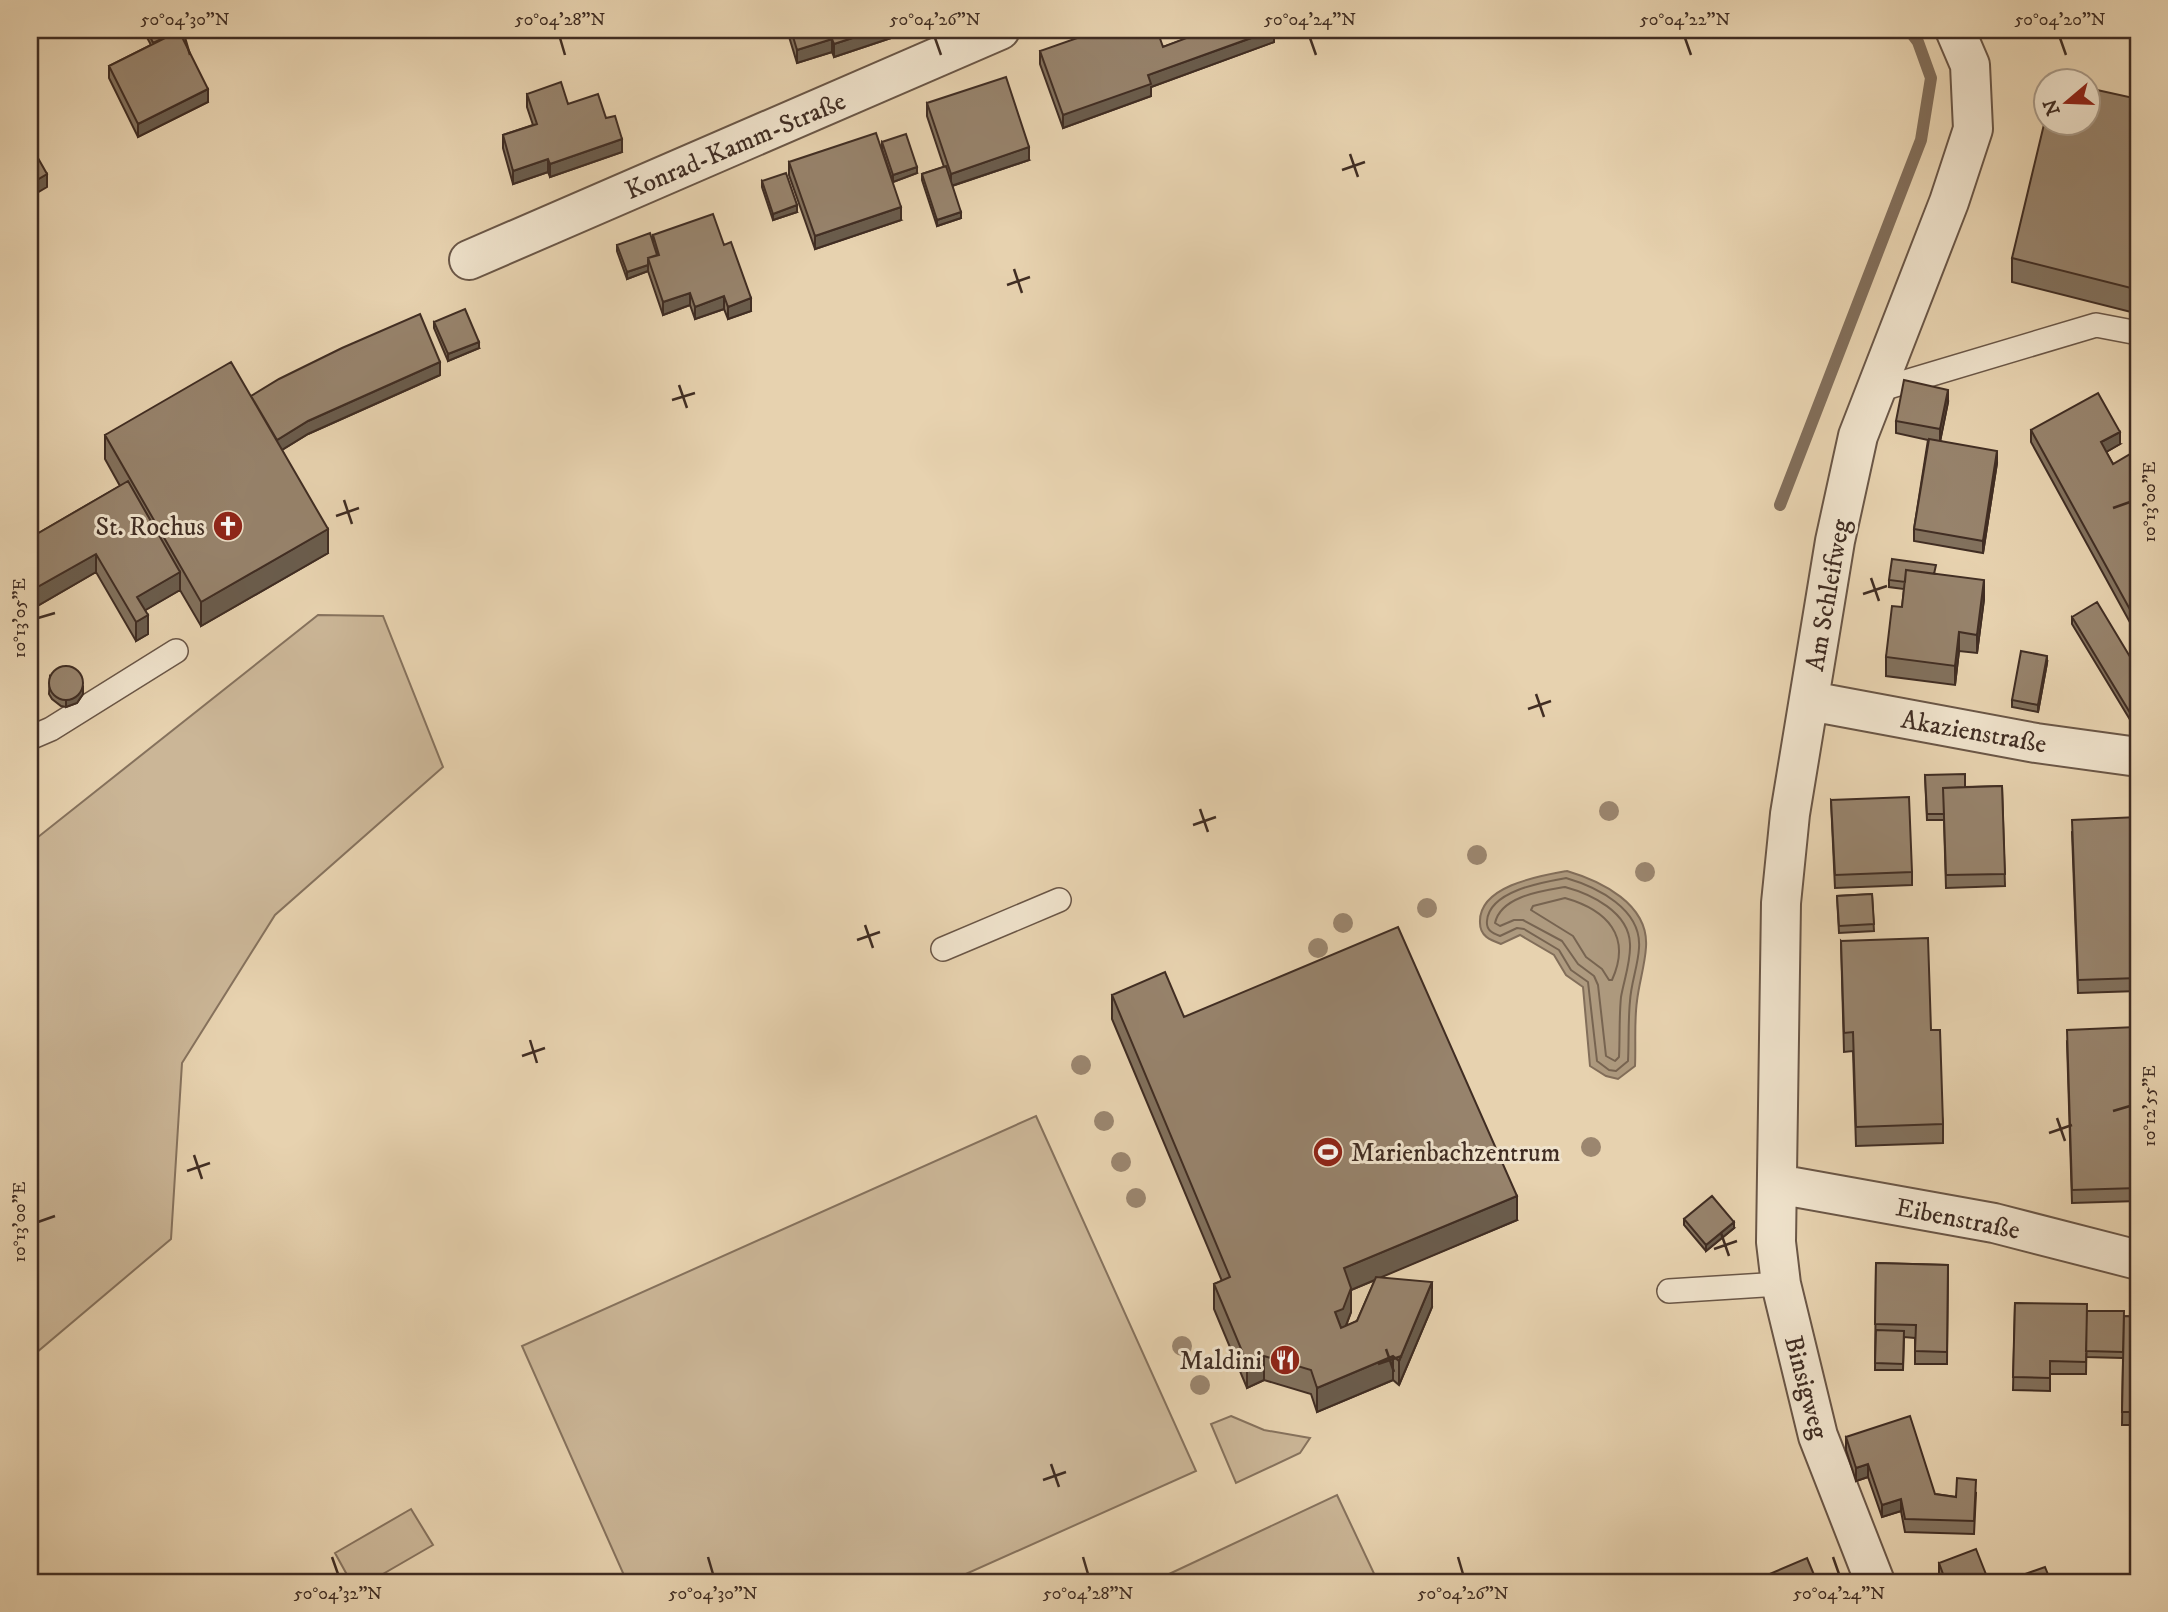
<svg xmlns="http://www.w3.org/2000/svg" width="2168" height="1612" viewBox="0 0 2168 1612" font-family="'IM FELL DW Pica',serif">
	<rect width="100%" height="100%" fill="#e7d2af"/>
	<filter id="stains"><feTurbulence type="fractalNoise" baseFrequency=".00286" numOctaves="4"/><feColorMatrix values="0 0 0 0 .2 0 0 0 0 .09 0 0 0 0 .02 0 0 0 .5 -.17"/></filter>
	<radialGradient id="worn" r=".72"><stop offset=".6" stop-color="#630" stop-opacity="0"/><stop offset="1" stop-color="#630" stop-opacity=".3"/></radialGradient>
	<path fill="#cbb697" stroke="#86725d" stroke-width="2" d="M318 615 383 616 443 767 275 915 182 1063 171 1239 30 1358V851L33 841Z
		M1036 1116 1196 1471 948 1582H627L522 1346Z
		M1231 1416 1264 1430 1310 1438 1300 1453 1236 1483 1211 1424Z
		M1337 1495 1378 1582H1152Z
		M411 1509 433 1545 369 1582H351L335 1553Z"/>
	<path fill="#ae9a7f" stroke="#826e5a" stroke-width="2" d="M1567 871C1601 881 1649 904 1646 947 1645 965 1639 983 1637 1001 1634 1022 1636 1044 1635 1066L1618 1079 1606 1076 1590 1066 1583 987 1566 975 1554 955 1520 935 1501 944C1490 940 1480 936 1480 923 1478 886 1539 876 1567 871Z"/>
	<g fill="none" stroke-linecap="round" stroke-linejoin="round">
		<path stroke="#776451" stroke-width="2" d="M1566 878C1597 887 1642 909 1639 948 1638 966 1631 983 1630 1001 1628 1021 1629 1041 1628 1061L1616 1071 1609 1070 1597 1061 1588 982 1571 970 1559 950 1524 929 1517 928 1500 936C1492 933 1486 930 1487 921 1489 891 1543 882 1566 878Z
			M1565 887C1591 894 1629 912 1630 944 1631 961 1624 980 1621 997 1619 1017 1620 1037 1619 1057L1615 1061 1606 1056 1598 985 1594 976 1578 964 1562 941 1523 920H1514L1500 926 1495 923C1501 896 1542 891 1565 887Z
			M1565 898C1607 910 1632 936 1612 980H1609L1602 969 1586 957 1573 936 1531 910 1533 906Z"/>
		<path stroke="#826e5a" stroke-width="12" d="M1780 505 1921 140 1931 78 1918 42 1909 30"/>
		<g stroke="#6a5646" stroke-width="26">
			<path id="lane" d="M1875 391 2096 325 2138 333
				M30 738 51 729 176 651
				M943 949 1059 900
				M1669 1291 1781 1284"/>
		</g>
		<g stroke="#6a5646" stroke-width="42">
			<path id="street" d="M469 260 1000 30
				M1810 701 2036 743 2138 757
				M1777 1184 1994 1223 2138 1260
				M1875 1582 1818 1436 1781 1284 1776 1242 1781 903 1790 814 1835 541 1858 436 1949 202 1973 129 1970 65 1955 30"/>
		</g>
		<use href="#lane" stroke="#efe2cb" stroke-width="23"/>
		<use href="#street" stroke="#efe2cb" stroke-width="38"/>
	</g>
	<g fill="#9b866f">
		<circle cx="1609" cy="811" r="10"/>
		<circle cx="1477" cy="855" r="10"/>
		<circle cx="1645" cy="872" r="10"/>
		<circle cx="1427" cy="908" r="10"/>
		<circle cx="1343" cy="923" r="10"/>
		<circle cx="1318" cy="948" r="10"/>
		<circle cx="1081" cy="1065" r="10"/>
		<circle cx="1104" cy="1121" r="10"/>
		<circle cx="1591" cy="1147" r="10"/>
		<circle cx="1121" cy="1162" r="10"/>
		<circle cx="1136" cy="1198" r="10"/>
		<circle cx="1182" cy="1346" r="10"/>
		<circle cx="1200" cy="1385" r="10"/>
	</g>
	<path fill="#82715d" stroke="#402d23" stroke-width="2" fill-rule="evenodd" d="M143 30H175L208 102 138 137 109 78V66L151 45Z
		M787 30H912V31L834 57 832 52 797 63Z
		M1185 30H1274V42L1151 87V96L1063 128 1040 64V51L1163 47 1188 38Z
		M527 94 568 104 606 118 622 152 550 177 548 172 513 184 503 148V135L533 125 527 107Z
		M2138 99V289L2135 313 2012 282V258Z
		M927 103 1029 160 952 186 961 218 937 226 922 180V174L944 167 927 116Z
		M882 142 917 173 893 182 882 149Z
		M789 162 901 220 815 249 789 175Z
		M762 181 797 212 773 220 762 187Z
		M653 235 724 245 751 311 728 319 724 309 695 319 690 305 663 315 648 271 627 279 617 251V245L653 242Z
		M434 322 479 348 448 361 434 328Z
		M440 375 308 434 282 450 328 553 201 626 180 590 145 610 148 634 136 641 96 572 32 609 30 605V538L120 486 105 459V435L251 396Z
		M1948 402 1940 441 1997 463 1983 553 1914 541V529L1928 440 1896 433V421Z
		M2031 430 2120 444 2106 452 2113 464 2138 465V637L2031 442Z
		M1935 574 1984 599 1977 653 1959 651 1955 685 1886 676V657L1902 607 1904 589 1889 587V580Z
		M2072 617 2138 670 2132 723 2072 624Z
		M2047 663 2038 712 2012 707V700Z
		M50 676 83 694 77 703 66 707 61 706 52 699 49 694Z
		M1925 775 1965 787 2002 786 2005 886 1946 888 1944 820H1927Z
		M1831 800 1912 872V885L1835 888Z
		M2138 817V991L2078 993 2072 832Z
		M1872 894 1874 931 1839 933 1837 896Z
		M1841 941 1931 1030 1943 1124V1143L1856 1146 1853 1051 1844 1052Z
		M1112 995 1184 1017 1517 1220 1380 1277 1432 1307 1399 1385 1393 1380 1317 1412 1311 1394 1264 1380 1247 1388 1214 1309V1284L1222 1281 1112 1019ZM1375 1280 1357 1321 1346 1326 1351 1312V1290Z
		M2067 1042 2138 1099V1201L2072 1203Z
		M1684 1219 1734 1228 1706 1251 1684 1225Z
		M1876 1263 1948 1265 1947 1364H1915V1338L1904 1337 1903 1370H1875Z
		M2015 1303 2087 1311 2124 1316 2138 1317V1425H2122L2123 1358 2086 1357 2087 1323 2086 1374H2050V1391L2013 1390Z
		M1846 1437 1935 1494 1956 1497 1976 1493 1974 1534 1905 1532 1901 1511 1882 1517 1868 1477 1856 1481 1846 1450Z
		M1939 1563 1989 1582H1941L1939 1575Z"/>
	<path fill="#6a5c4c" stroke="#402d23" stroke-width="2" d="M877 30H912V31L834 57V44Z
		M1274 30V42L1151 87V96L1063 128V115L1148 75Z
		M832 39V52L797 63V50Z
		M208 89V102L138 137V124Z
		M622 139V152L550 177V164Z
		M1029 147V160L951 186V174Z
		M548 159V172L513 184V171Z
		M917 167V173L893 182V175Z
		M47 174V187L30 197V184Z
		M797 205V212L773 220V214Z
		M901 207V220L815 249V236Z
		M961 212V218L937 226V220Z
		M2138 264V289L2135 313V289Z
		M648 265V271L627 279V272Z
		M690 293V305L663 315V302Z
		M724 296V309L695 319V307Z
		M751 298V311L728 319V307Z
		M479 342V348L448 361V354Z
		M440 362V375L308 434 272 456V443L308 421Z
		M1948 390V402L1940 442V429Z
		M2120 432V444L2101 455V442Z
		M1997 451V463L1983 553V541Z
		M328 529V553L201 626V602Z
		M96 554V572L32 609V590Z
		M180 572V590L137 615V597Z
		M1984 580V599L1977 653V635Z
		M148 615V634L136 641V622Z
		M1959 632V651L1955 685V666Z
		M2047 656V663L2038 712V705Z
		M83 687V694L77 703 66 707V700Z
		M2138 712V719L2132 723V716Z
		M1517 1196V1220L1351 1290V1312L1343 1333 1335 1312 1344 1268Z
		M1734 1222V1228L1706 1251V1245Z
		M1432 1282V1307L1399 1385V1361Z
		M1264 1356V1380L1247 1388V1363Z
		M1393 1356V1380L1317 1412V1388Z
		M1868 1464V1477L1856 1481V1468Z
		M1901 1499V1511L1882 1517V1505Z"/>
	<path fill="#97836c" stroke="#402d23" stroke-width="2" d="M147 30H175L176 32 153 43Z
		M791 30H877L834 44 832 39 797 50Z
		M1100 30H1157L1163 47 1192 36 1190 30H1273L1148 75 1151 84 1063 115 1040 51Z
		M179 31 208 89 138 124 109 66Z
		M1006 77 1029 147 951 174 927 103Z
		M561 82 568 104 598 94 606 118 615 116 622 139 550 164 548 159 513 171 503 135 537 124 527 94Z
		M2088 88 2138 99V264L2135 289 2012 258 2046 116V122H2088Z
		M876 133 901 207 815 236 789 162Z
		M906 134 917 167 893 175 882 142Z
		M30 144 47 174 30 184Z
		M946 166 961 212 937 220 922 174Z
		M786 173 797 205 773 214 762 181Z
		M713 214 724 245 731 242 751 298 728 307 724 296 695 307 690 293 663 302 648 258 659 255 653 235Z
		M650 233 657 255 648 258V265L627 272 617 245Z
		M465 309 479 342 448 354 434 322Z
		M420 314 440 362 308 421 277 440 251 396 279 379 342 348Z
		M231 362 328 529 201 602 105 435Z
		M1904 380 1948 390 1940 429 1896 421Z
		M2098 393 2120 432 2101 442 2113 464 2132 453 2138 465V501L2134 503 2138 510V624L2031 430Z
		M1929 439 1997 451 1983 541 1914 529Z
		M128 481 180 572 137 597 148 615 136 622 96 554 32 590 30 586V538Z
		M1892 559 1936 565 1934 574 1906 570 1905 582 1889 580Z
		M1906 570 1984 580 1977 635 1959 632 1955 666 1886 657 1892 606 1902 607Z
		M2097 602 2138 670V712L2132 716 2072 617Z
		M2021 651 2047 656 2038 705 2012 700Z
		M49 683a17 17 0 1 1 34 0a17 17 0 1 1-34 0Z
		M1965 774V787L1943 788 1944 814H1927L1925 775Z
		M2002 786 2005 874 1946 875 1943 788Z
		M1909 797 1912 872 1835 875 1831 800Z
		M2138 817V978L2078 980 2072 820Z
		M1872 894 1874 924 1839 926 1837 896Z
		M1398 927 1517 1196 1344 1268 1351 1288 1343 1309 1335 1312 1341 1328 1357 1321 1376 1277 1432 1282 1399 1361 1393 1356 1317 1388 1311 1370 1264 1356 1247 1363 1214 1284 1230 1277 1112 995 1165 972 1184 1017Z
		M1928 938 1931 1030H1940L1943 1124 1856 1127 1853 1032 1844 1033 1841 941Z
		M2136 1027 2138 1099V1188L2072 1190 2067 1030Z
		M1712 1196 1734 1222 1706 1245 1684 1219Z
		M1876 1263 1948 1265 1947 1352 1915 1351 1916 1325 1875 1324Z
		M2015 1303 2087 1304 2086 1362 2050 1361V1378L2013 1377Z
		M2087 1311H2124L2123 1352 2086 1351Z
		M2124 1316 2138 1317V1412H2122Z
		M1876 1330 1904 1331 1903 1364 1875 1363Z
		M1910 1416 1935 1494 1956 1497 1957 1478 1976 1480 1974 1521 1905 1519 1901 1499 1882 1505 1868 1464 1856 1468 1846 1437Z
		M1976 1549 1989 1582H1946L1939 1563Z
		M1807 1558 1817 1582H1751Z
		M2045 1567 2051 1582H2003Z"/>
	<path fill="none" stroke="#402d23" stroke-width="2.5" d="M185 38 190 55M560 38 565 55M935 38 941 55M1310 38 1316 55M1685 38 1691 55M2060 38 2066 55M1350 154 1358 177M1342 170 1365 162M1014 269 1022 293M1007 285 1030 277M679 385 687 408M672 400 695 393M344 500 352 524M2113 508 2130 502M336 516 359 508M1871 578 1879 601M1863 594 1887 586M38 618 55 613M1536 694 1544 717M1528 709 1551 701M1200 809 1208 832M1193 825 1216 817M865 925 873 948M857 940 880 932M530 1040 537 1063M522 1056 545 1048M2113 1111 2130 1106M2057 1118 2065 1141M2049 1133 2072 1125M194 1155 202 1179M187 1171 210 1163M38 1222 55 1216M1721 1233 1729 1256M1714 1249 1737 1241M1386 1349 1394 1372M1378 1364 1402 1356M1051 1464 1059 1487M1043 1480 1066 1472M332 1557 338 1574M708 1557 713 1574M1083 1557 1088 1574M1458 1557 1463 1574M1833 1557 1839 1574"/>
	<defs>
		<g id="church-disc" transform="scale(1.575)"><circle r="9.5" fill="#8f2418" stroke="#efe2cb"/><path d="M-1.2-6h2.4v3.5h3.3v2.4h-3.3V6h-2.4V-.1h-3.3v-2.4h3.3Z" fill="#fff"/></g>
		<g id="stadium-disc" transform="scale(1.575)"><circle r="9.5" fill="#8f2418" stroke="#efe2cb"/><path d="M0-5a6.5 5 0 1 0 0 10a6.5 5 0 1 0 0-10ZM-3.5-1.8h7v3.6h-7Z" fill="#fff"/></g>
		<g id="restaurant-disc" transform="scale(1.575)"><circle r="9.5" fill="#8f2418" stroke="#efe2cb"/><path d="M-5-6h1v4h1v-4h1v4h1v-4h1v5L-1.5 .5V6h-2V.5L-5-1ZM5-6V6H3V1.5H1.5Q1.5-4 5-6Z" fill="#fff"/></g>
	</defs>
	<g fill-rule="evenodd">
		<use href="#church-disc" x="228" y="526"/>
		<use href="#stadium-disc" x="1328" y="1152"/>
		<use href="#restaurant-disc" x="1285" y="1360"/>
	</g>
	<g text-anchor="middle" stroke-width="6" stroke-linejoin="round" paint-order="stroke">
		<g font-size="26" fill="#402d23" stroke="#efe2cb">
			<text transform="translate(735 145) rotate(-23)" y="9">Konrad-Kamm-Straße</text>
			<text transform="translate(1827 595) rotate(-80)" y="9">Am Schleifweg</text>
			<text transform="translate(1974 731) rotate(10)" y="9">Akazienstraße</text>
			<text transform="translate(1958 1218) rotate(11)" y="9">Eibenstraße</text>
			<text transform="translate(1807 1387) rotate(75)" y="9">Binsigweg</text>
		</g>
		<g font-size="26" fill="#402d23" stroke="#efe2cb" text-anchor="end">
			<text x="205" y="535">St. Rochus</text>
			<text x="1351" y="1161" text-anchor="start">Marienbachzentrum</text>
			<text x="1262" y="1369">Maldini</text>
		</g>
	</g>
	<rect width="2168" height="1612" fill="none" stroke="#e7d2af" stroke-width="77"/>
	<g transform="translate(2067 102) rotate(251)"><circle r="33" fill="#efe2cb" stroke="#a99a88" stroke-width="2"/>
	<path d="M0-5L12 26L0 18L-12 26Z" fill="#8f2418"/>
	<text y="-10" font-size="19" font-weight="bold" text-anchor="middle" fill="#402d23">N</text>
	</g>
	<rect x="38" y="38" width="2092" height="1536" fill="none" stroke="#402d23" stroke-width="2.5"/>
	<g font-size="18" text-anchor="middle" fill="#402d23">
		<text x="185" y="25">50°04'30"N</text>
		<text x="560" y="25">50°04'28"N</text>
		<text x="935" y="25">50°04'26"N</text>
		<text x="1310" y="25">50°04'24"N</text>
		<text x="1685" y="25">50°04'22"N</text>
		<text x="2060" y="25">50°04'20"N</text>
		<text transform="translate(2149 502) rotate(-90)" y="6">10°13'00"E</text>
		<text transform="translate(19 618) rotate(-90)" y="6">10°13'05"E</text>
		<text transform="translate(2149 1106) rotate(-90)" y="6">10°12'55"E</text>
		<text transform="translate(19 1222) rotate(-90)" y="6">10°13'00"E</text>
		<text x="338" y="1599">50°04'32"N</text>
		<text x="713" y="1599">50°04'30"N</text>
		<text x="1088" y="1599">50°04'28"N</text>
		<text x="1463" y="1599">50°04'26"N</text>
		<text x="1839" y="1599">50°04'24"N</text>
	</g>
	<rect width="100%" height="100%" filter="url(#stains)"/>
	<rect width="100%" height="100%" fill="url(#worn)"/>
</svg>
